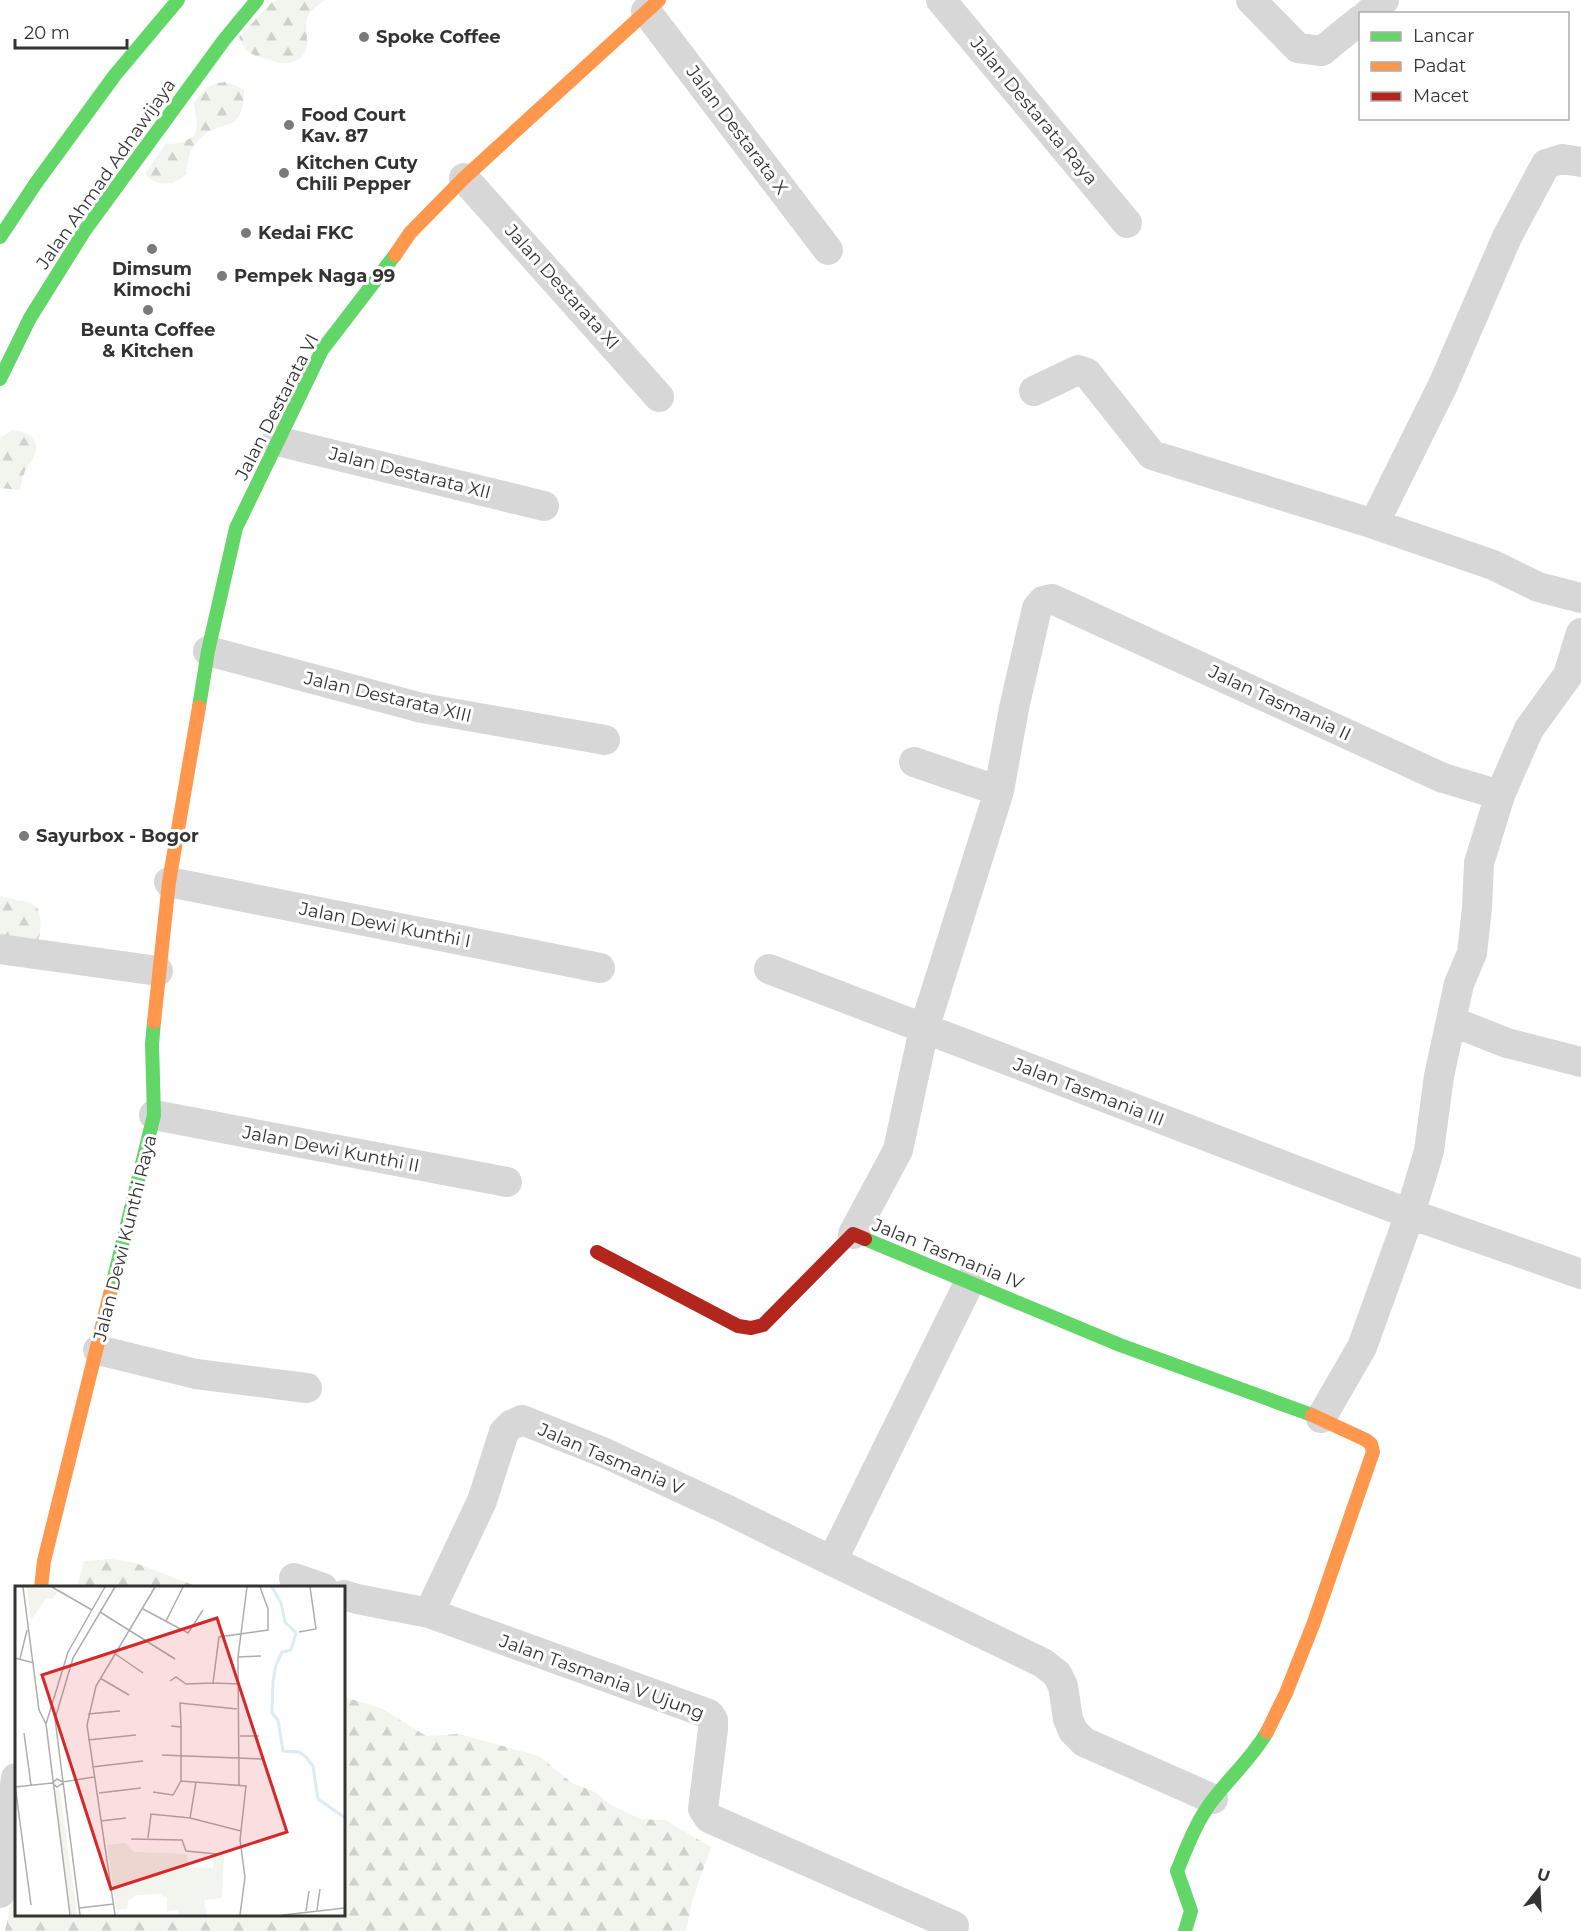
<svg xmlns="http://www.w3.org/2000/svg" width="1581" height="1931" viewBox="0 0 1581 1931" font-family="Montserrat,sans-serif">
	<defs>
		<pattern id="forest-firs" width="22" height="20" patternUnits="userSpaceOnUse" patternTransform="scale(1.5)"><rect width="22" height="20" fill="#f1f5ed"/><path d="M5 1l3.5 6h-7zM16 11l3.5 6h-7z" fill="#cfd2cc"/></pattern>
	</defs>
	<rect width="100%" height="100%" fill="#fff"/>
	<path fill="url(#forest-firs)" d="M278 0H325C319 5 311 9 308 16 304 26 308 34 307 44 304 67 282 65 266 59 251 55 245 52 239 37L272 2Z
		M225 82 235 85 244 90C243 137 222 117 202 137 197 141 190 150 189 156 186 172 188 179 170 183 158 185 153 182 145 174L166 143C178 145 185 142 195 135L197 125 194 103C203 90 209 83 225 82Z
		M13 430C26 431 40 438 35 454 33 460 27 466 25 471 22 477 21 484 20 490L0 488V438Z
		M0 896 31 903 38 909C42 923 42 934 35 947L0 944Z
		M111 1559 136 1563 198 1587H77L84 1561Z
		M344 1697 381 1708 426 1736 459 1734 539 1756 572 1783 595 1792 609 1804 641 1819 665 1820 711 1847 693 1898 686 1931H5L16 1880V1914H344Z"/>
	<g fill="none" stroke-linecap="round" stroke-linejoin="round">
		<path stroke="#d7d7d7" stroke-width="30" d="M941 0 1127 223
			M1251 0 1298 48 1322 51 1360 20
			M646 11 828 250
			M1368 14 1384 0
			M464 178 659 397
			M1034 391 1078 370 1087 373 1152 455 1374 524 1443 385 1507 237 1546 164 1562 159 1581 162
			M277 441 544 506
			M1374 524 1493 565 1538 587 1581 598
			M208 651 422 708 605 740
			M999 791 1014 708 1037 608 1043 601 1052 599 1443 778 1500 795
			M169 882 600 968
			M0 949 158 971
			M769 969 1410 1214 1581 1274
			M1451 1021 1507 1043 1581 1062
			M154 1115 507 1182
			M853 1234 898 1150 924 1029 999 791 914 762
			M98 1350 196 1374 307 1388
			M1321 1418 1362 1347 1410 1214 1429 1151 1439 1076 1459 984 1472 953 1477 908 1479 863 1500 795 1529 729 1568 675 1581 633
			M832 1561 1043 1663 1057 1674 1063 1686 1068 1719 1073 1731 1084 1742 1213 1799
			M294 1578 323 1588
			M344 1595 357 1599 429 1613 709 1714 713 1720V1729L703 1809 709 1818 954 1926
			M429 1613 482 1501 504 1432 511 1425 522 1420 605 1453 728 1510 832 1561 970 1281
			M0 1893 16 1778"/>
		<path stroke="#63d668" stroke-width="14" d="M0 237 36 183 115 75 178 0
			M0 379 30 318 85 230 224 40 257 0
			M199 707 208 651 236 528 322 350 395 255
			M865 1239 1120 1345 1312 1415
			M111 1290 154 1115 152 1044 154 1022
			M1185 1931 1191 1911 1177 1871C1187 1847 1196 1822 1212 1801 1230 1777 1252 1758 1267 1732"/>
		<path stroke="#ff974d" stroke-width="14" d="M395 255 410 233 464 178 659 0
			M154 1022 169 882 199 707
			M41 1588 44 1561 111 1290
			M1267 1732 1286 1693 1313 1625 1373 1452 1371 1444 1366 1440 1312 1415"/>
		<path stroke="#b3261e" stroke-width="14" d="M597 1252 738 1326 751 1328 763 1325 853 1234 865 1239"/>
	</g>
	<g fill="#7a7a7a" stroke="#fff" stroke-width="2">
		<circle cx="364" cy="37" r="6"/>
		<circle cx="289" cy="125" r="6"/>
		<circle cx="284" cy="173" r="6"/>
		<circle cx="246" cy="233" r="6"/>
		<circle cx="152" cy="249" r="6"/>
		<circle cx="222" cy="276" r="6"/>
		<circle cx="148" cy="310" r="6"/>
		<circle cx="24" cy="836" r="6"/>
	</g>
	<g text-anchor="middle" stroke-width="6" stroke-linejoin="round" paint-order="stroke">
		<g font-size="18" font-weight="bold" fill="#333" stroke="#fff" text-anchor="start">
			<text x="376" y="43">Spoke Coffee</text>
			<text x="301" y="121">Food Court<tspan x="301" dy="21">Kav. 87</tspan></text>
			<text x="296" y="169">Kitchen Cuty<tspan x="296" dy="21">Chili Pepper</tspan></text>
			<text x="258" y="239">Kedai FKC</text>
			<text x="152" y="275" text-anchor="middle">Dimsum<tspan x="152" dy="21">Kimochi</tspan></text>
			<text x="234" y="282">Pempek Naga 99</text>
			<text x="148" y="336" text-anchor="middle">Beunta Coffee<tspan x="148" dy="21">&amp; Kitchen</tspan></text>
			<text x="36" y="842">Sayurbox - Bogor</text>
		</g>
		<g font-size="18" fill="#333" stroke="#fff">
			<text transform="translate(1034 111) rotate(50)" y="6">Jalan Destarata Raya</text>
			<text transform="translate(737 130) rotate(53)" y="6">Jalan Destarata X</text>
			<text transform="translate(106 174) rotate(-55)" y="6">Jalan Ahmad Adnawijaya</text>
			<text transform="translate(562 287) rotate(48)" y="6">Jalan Destarata XI</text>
			<text transform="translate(277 407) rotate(-63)" y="6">Jalan Destarata VI</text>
			<text transform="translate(410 473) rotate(14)" y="6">Jalan Destarata XII</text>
			<text transform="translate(388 697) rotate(13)" y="6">Jalan Destarata XIII</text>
			<text transform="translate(1280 703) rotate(25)" y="6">Jalan Tasmania II</text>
			<text transform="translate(385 925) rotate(11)" y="6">Jalan Dewi Kunthi I</text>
			<text transform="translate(1089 1092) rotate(21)" y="6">Jalan Tasmania III</text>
			<text transform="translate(331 1149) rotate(11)" y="6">Jalan Dewi Kunthi II</text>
			<text transform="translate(125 1238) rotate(-76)" y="6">Jalan Dewi Kunthi Raya</text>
			<text transform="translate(948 1254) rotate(22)" y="6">Jalan Tasmania IV</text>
			<text transform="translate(611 1459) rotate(23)" y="6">Jalan Tasmania V</text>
			<text transform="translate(602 1677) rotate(20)" y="6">Jalan Tasmania V Ujung</text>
		</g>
	</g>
	<g transform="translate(15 1586)">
		<rect width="330" height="330" fill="#fff"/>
		<path d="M12 1 44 5 37 13 31 12 16 34Z" fill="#f1f5ed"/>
		<path d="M43 203 45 205 62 329H56L39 204ZM110 257 119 266 172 268 173 281 198 282V268L209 269 207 312 189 314 192 329H164L163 324 152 325V312L144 308 121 309 113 315 112 323 101 324 92 259Z" fill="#f1f5ed"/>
		<path fill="none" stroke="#ddebf3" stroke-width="3" d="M257 1 266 17 270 36 281 47 276 64 267 66 261 79 258 95 257 127 263 134 268 165 284 166 291 171 298 180 303 213 330 232"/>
		<path fill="none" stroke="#adadad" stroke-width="1.5" d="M8 1 24 124 31 138M37 1 77 24M128 23 173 47 188 24M85 26 160 73M151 35 168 1M284 46 301 43 295 1M99 67 128 87M223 71 246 70M0 72 19 77M5 73 12 44M85 92 114 109M155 95 161 91 171 98 198 97 204 51 253 44V23L245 1M198 97 225 98M73 128 105 125M156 140 166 141V195M166 141 165 117 222 123M9 147 16 199M225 150H244M73 154 121 149M147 169 248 173M77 181 128 175M37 197 42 193 48 196 79 191M0 199 16 319M224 199 223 71 232 1M0 201 37 197 42 201 48 197M138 206 158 209 166 195 231 200 225 254 230 291 225 329M84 207 126 202M175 232 226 245M86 235 111 232M133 252 136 228 175 232 181 196M116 253 167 254 171 265 202 268M64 322 99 318M302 324 305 303M291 325 294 305M55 329 31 138 53 66 90 1M65 329 40 133 58 72 100 1M100 329 72 139 81 100 140 1M268 329 330 322"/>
		<path fill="#d62828" fill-opacity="0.15" stroke="#d62828" stroke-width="3" d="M202 32 272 246 96 303 27 89Z"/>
		<rect width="330" height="330" fill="none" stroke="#333" stroke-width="3"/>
	</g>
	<rect x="1359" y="12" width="210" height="108" fill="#ffffff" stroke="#adadad" stroke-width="1.5"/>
	<rect x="1371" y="32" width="30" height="9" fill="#63d668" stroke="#adadad" stroke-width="1.5"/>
	<text x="1413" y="42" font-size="18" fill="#333333">Lancar</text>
	<rect x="1371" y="62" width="30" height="9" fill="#ff974d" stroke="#adadad" stroke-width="1.5"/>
	<text x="1413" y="72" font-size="18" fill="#333333">Padat</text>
	<rect x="1371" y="92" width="30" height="9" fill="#b3261e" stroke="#adadad" stroke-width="1.5"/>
	<text x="1413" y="102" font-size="18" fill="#333333">Macet</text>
	<g transform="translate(1539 1889) rotate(18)" stroke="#ffffff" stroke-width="4.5" paint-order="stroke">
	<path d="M0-4.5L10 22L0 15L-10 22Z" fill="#333333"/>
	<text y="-9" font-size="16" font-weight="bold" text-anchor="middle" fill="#333333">U</text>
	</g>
	<path d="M15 39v9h112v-9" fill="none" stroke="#333333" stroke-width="3"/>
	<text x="24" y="39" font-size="18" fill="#333333" stroke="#ffffff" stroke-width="4.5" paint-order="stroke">20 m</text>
</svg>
